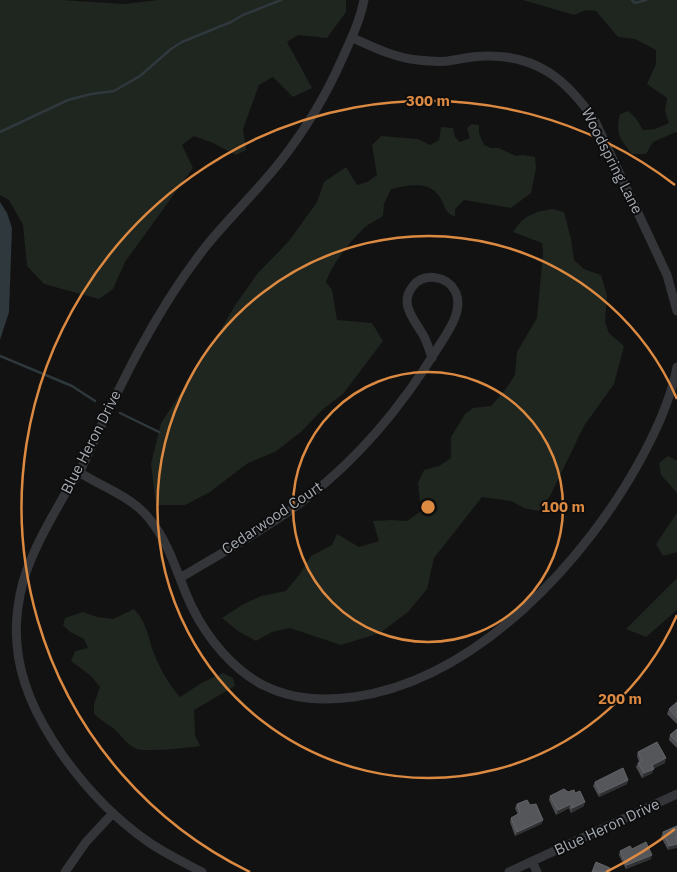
<svg xmlns="http://www.w3.org/2000/svg" width="677" height="872" viewBox="0 0 677 872" font-family="'IBM Plex Sans',sans-serif">
	<rect width="100%" height="100%" fill="#121213"/>
	<path fill="#1f251f" d="M0 0H62L124 4 158 0H346V12L327 38 298 35 287 42 312 88 293 97 273 77 259 85 243 129 246 150 236 155 213 143 194 136 182 145 193 168 125 262 113 289 99 299 44 284 27 266 23 225 9 200 0 195Z
		M523 0H677V133L676 132 653 142 646 154H632C620 139 615 134 620 114L628 111 635 117 643 130 655 129 669 123 665 111 667 98 647 84 656 64V50L635 39 618 37 596 11 586 10 574 15Z
		M472 124 479 125V133L484 145 491 148H499L516 156 523 155 535 157 536 168 531 193 511 208 464 200 455 209V217C442 210 446 206 439 196 428 180 406 186 391 189L384 204 383 216C377 220 368 224 363 229 349 243 332 264 326 282L332 290 337 320 372 323 383 341 343 394 323 409 301 432 275 452 248 463 210 492 185 505H156L151 464 161 423 206 355 234 307 257 274 289 241 317 202 324 182 346 167 357 185 367 182 377 175 372 145 381 136 418 139 430 145 439 140 441 127 453 128 455 137 460 142 470 138 467 128Z
		M552 209 564 212 571 239 574 260 584 269 601 275 607 295 605 322 609 333 624 346 614 384 584 426 550 496 539 511 524 508 511 501 482 497 434 558 427 589 408 612 380 633 341 645 290 628 272 632 256 641 238 631 222 618 242 605 261 596 286 591 299 575 311 556 332 545 337 534 359 547 379 541 373 521 391 520 407 521 421 511 418 483 424 470 439 466 451 458V437L465 414 473 408 491 406 505 390 515 375 517 352 537 318 543 253 542 243 513 232C523 216 533 212 552 209Z
		M668 456 677 461V493L661 475 659 463Z
		M677 513V552L663 556 656 544Z
		M677 578V610L646 637 626 629Z
		M134 609C145 620 148 634 152 648 158 666 168 683 180 697L203 682 223 673 233 678 235 686 194 710 195 735 200 746C189 748 145 752 137 749 128 746 123 737 116 731 110 725 101 721 94 714V704L100 687 91 676 71 661 75 651 88 648 84 639 70 632 63 625 65 618 83 612 97 617 113 619Z"/>
	<path fill="#2f383c" d="M0 202 7 213 12 228 9 312 0 340Z"/>
	<g fill="none" stroke-linecap="round" stroke-linejoin="round">
		<path stroke="#2f383c" stroke-width="2.5" d="M632 0 635 3 646 0
			M0 132 68 100 91 94 114 91 140 76 171 49 182 42 231 22 243 15 281 0
			M0 356 72 386 95 401
			M120 413 159 432"/>
		<path stroke="#333538" stroke-width="9" d="M353 38C373 47 395 58 418 60 427 61 439 62 448 61 461 59 473 56 486 56 538 55 567 80 595 121L667 275 677 311
			M79 472C103 488 134 497 151 521 171 546 178 578 192 607 207 638 234 671 265 686 294 700 323 701 354 697 478 679 587 560 643 455 658 427 671 398 677 367
			M180 578C223 552 268 528 308 497 361 456 402 406 437 349 447 333 465 310 455 291 447 276 424 272 413 286 399 303 413 318 422 333 427 341 429 349 432 358
			M532 861 537 872
			M65 872 86 842 113 813
			M202 872C183 862 164 853 147 841 89 800 22 717 17 644 15 624 18 601 23 582 33 548 52 517 69 487 73 481 78 476 81 469 117 392 153 313 207 245 230 217 257 191 280 162 305 130 326 96 342 59 351 39 360 21 364 0
			M509 872 677 794"/>
	</g>
	<path fill="#4b4c4f" d="M677 702V724L667 714 669 709Z
		M677 729V748L669 740 670 735Z
		M638 752 665 763 654 768 652 773 642 778 636 767 638 763 639 762 637 756Z
		M628 780 627 784 599 797 593 786 595 782Z
		M550 796 584 806 571 813 569 808 556 815 549 800Z
		M517 804 543 820 541 824 515 836 510 822 511 818 518 815 515 808Z
		M677 826 668 850 661 837 663 832Z
		M632 849 651 859 626 869 619 855 620 851Z"/>
	<path fill="#303133" d="M666 758 665 763 651 770 652 765Z
		M654 769 652 773 642 778 644 773Z
		M628 780 627 784 599 797 600 793Z
		M585 802 584 806 571 813 572 808Z
		M571 804 569 808 556 815 558 810Z
		M543 820 541 824 515 836 517 832Z
		M677 844V848L668 850 669 846Z
		M652 855 651 859 626 869 627 865Z"/>
	<path fill="#54565a" stroke="#616468" d="M677 702V718L669 709Z
		M677 729V742L670 735Z
		M657 742 666 758 652 765 654 769 644 773 638 763 642 761 638 752Z
		M623 768 628 780 600 793 595 782Z
		M564 789 568 792 574 790 575 793 580 791 585 802 572 808 571 804 558 810 550 796Z
		M527 800 530 805 536 804 543 820 517 832 511 818 520 813 517 804Z
		M677 826V844L669 846 663 832Z
		M646 842 652 855 627 865 620 851 630 846 632 849Z
		M596 862 610 868 608 872H592Z"/>
	<g fill="none" stroke="#dc8a41" stroke-width="2.5">
		<circle cx="428" cy="507" r="135"/>
		<path d="M677 615A271 271 0 1 1 677 399"/>
		<path d="M675 829A406 406 0 0 1 606 872M250 872A406 406 0 1 1 675 185"/>
	</g>
	<g text-anchor="middle" stroke-width="4" stroke-linejoin="round" paint-order="stroke">
		<g font-size="15" fill="#a5abb2" stroke="#0d0d0e">
			<text transform="translate(612 161) rotate(63)" y="5">Woodspring Lane</text>
			<text transform="translate(91 442) rotate(-63)" y="5">Blue Heron Drive</text>
			<text transform="translate(272 518) rotate(-34)" y="5">Cedarwood Court</text>
			<text transform="translate(607 827) rotate(-25)" y="5">Blue Heron Drive</text>
		</g>
	</g>
	<circle cx="428" cy="507" r="8" fill="#dc8a41" stroke="#0d0d0e" stroke-width="2.5"/>
	<g font-size="15" text-anchor="middle" font-weight="bold" fill="#dc8a41" stroke="#0d0d0e" stroke-width="4" stroke-linejoin="round" paint-order="stroke">
		<text x="428" y="106">300 m</text>
		<text x="563" y="512">100 m</text>
		<text x="620" y="704">200 m</text>
	</g>
</svg>
